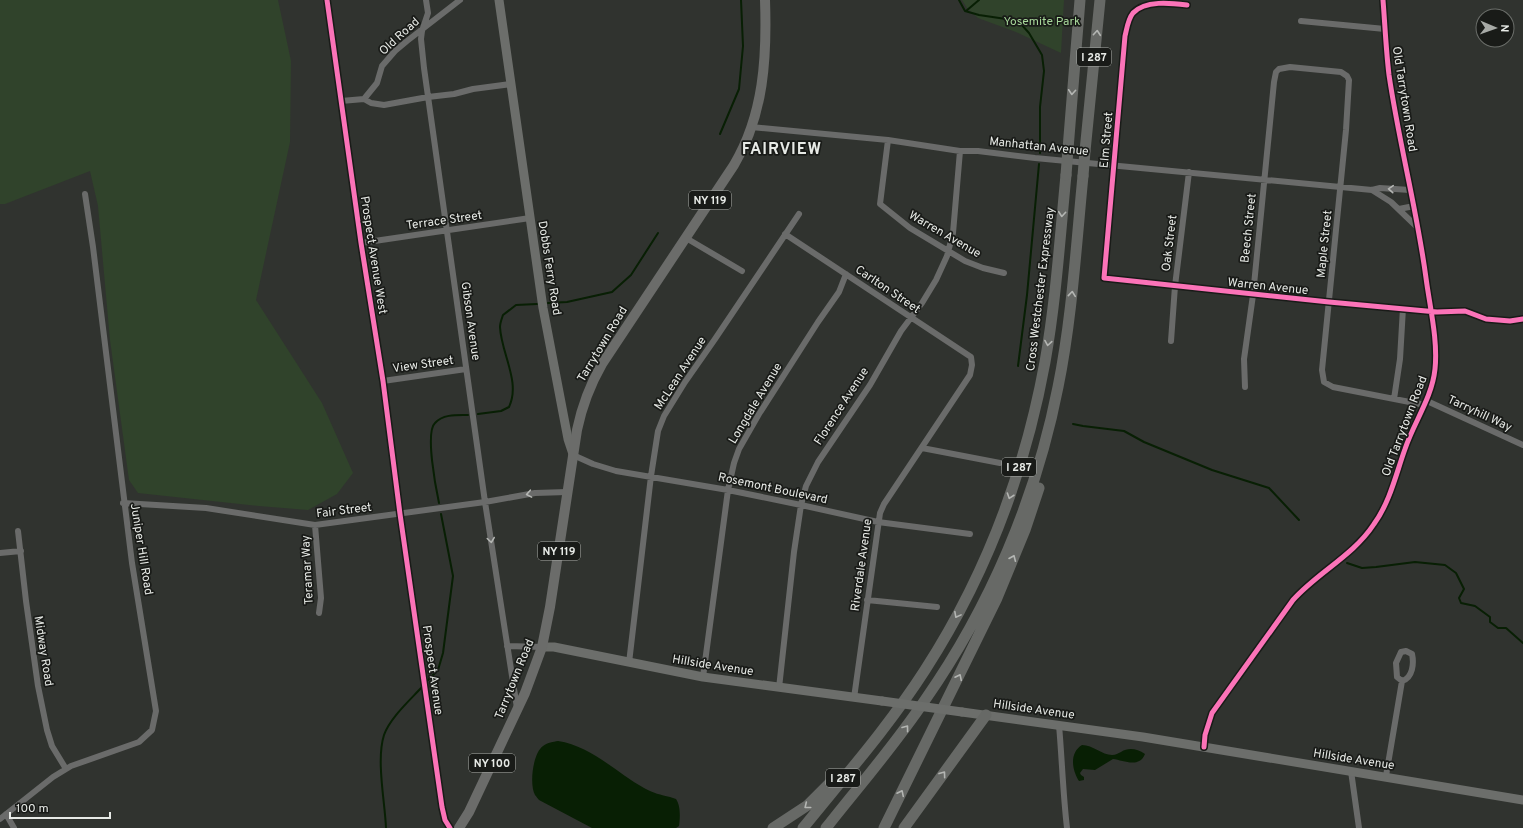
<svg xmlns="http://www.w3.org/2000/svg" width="1523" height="828" viewBox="0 0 1523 828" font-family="Overpass,sans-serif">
	<rect width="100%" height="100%" fill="#30332f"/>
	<path fill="#30432b" d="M0 0H278L291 61 290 142 256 300 322 403 353 473 337 494 308 510 259 506 138 493 129 480 110 340 98 206 90 171 5 204H0Z
		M962 0H1064L1061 53 1016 32 978 18 967 8Z"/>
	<path fill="#081f04" d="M558 741C591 746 617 773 644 788 653 793 661 795 670 797 672 798 674 798 676 799 681 806 680 819 679 826L676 828H592L539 800C539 800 535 795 535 795 529 784 533 753 543 746 548 742 553 742 558 741Z
		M1082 745C1093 745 1102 755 1112 755 1116 755 1118 753 1121 752 1129 747 1137 749 1145 754 1139 769 1123 760 1113 759L1095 770 1083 769 1080 773 1081 775 1084 777V780L1079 781C1072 770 1069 753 1082 745Z"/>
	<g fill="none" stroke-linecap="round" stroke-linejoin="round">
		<path stroke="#081f04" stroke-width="2" d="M959 0 965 11 979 15 1006 19 1021 24 1029 33 1042 55 1044 71 1040 107V153
			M966 11 979 0
			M720 134 739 89 743 46 741 0
			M548 303 567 302 612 292 631 275 658 233
			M1018 366 1027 295 1039 164
			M478 414 501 411 509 407C521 382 501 353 500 327 500 323 502 318 503 315L516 305 537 304
			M1073 424 1083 426 1124 431 1144 442 1212 470 1269 488 1299 520
			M439 503C436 489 425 432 435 423 443 414 457 415 468 415
			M1347 563 1362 568 1376 567 1415 562 1445 565 1456 573 1464 589 1459 598 1461 603 1475 606 1490 617V622L1498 628H1506L1523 643
			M428 680 438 670 443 653 453 576 441 514
			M386 828C385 802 376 760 384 735 390 718 410 700 422 687"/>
		<path stroke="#6a6b6a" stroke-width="6" d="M327 0 361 243 383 381 400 514 442 807 445 820 450 828
			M426 0 428 13 422 31 421 39 424 68 485 502 517 708
			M1187 5C1171 3 1145 0 1133 13 1128 19 1127 28 1125 36L1104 278 1329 302 1437 312 1465 311 1486 319 1510 321 1523 319
			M1301 21 1385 29
			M364 99 377 83 382 66 395 51 407 41 460 0
			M341 101 364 99 371 103 384 105 428 97 454 94 473 89 511 84
			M751 127 888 140 960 151H978L1035 158 1372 190 1380 188 1410 190
			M888 140 880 204 910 228 965 261 983 268 1004 273
			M1372 190 1391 202 1417 227
			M1399 209 1414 206
			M785 234 971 357 972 365 970 375 884 504 880 513 854 698
			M686 238 742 271
			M361 243 530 218
			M1171 341 1175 286 1189 172
			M383 381 466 369
			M1245 387 1244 359 1253 295 1274 82 1276 72 1279 69 1290 67 1341 72 1347 76 1349 80 1346 130 1322 370 1324 382 1333 387 1425 405
			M1394 399 1400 359 1403 308
			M1427 401 1523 445
			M922 448 1000 463
			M573 455 593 464 616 471 728 490 801 505 878 522 970 534
			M123 503 206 508 315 525 485 502 535 493 567 492
			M315 525 321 598 319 613
			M18 531 26 601 38 686 47 730 52 746 66 769
			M0 553 21 551
			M867 600 937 607
			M507 646 542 647
			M1406 651 1412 654C1414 663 1413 678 1402 681L1397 677 1396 663 1401 652Z
			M629 663 651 476 658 431 664 416 685 382 715 339 799 214
			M703 677 728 490 734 463 739 449 759 414 818 322 839 292 846 274
			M779 688 794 552 801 505 806 486 818 462 870 385 901 331 922 303 936 280 947 256 953 233 960 151
			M1059 725C1062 759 1063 794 1067 828
			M1204 747 1205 735 1212 713 1293 600C1318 572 1353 556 1374 524 1390 502 1396 474 1405 449 1414 422 1432 398 1435 369 1438 340 1430 308 1426 278 1417 210 1399 143 1389 75 1386 50 1385 25 1383 0
			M1351 771 1359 828
			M1386 776 1402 681
			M6 814 14 828
			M0 819 53 777 71 766 139 742 152 730 156 711 132 563 93 247 85 194"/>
		<path stroke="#6c6e6b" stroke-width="9" d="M499 0 543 308 568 439 573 454
			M542 647H554L703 677 882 701
			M962 712 1143 737 1523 800"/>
		<path stroke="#6b6c6a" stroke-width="10" d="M459 828 469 812 525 693 542 647 550 607 577 430C582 406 590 385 602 364L734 165C764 115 767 57 765 0"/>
		<path stroke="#676966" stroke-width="11" d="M1068 149 1080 0
			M1085 151 1100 0
			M773 828 808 805 837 776
			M803 828C845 776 889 726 925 670 985 577 1025 471 1045 362 1056 300 1060 237 1066 175
			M826 828C859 786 895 745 925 700 990 607 1036 499 1058 387 1072 318 1076 247 1083 176
			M884 828 997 598 1025 530 1039 488
			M904 828 986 715"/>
		<path stroke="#6c6e6b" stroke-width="9" d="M882 701 962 712"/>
		<path stroke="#676966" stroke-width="11" d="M1066 175 1068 149
			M1083 176 1085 151"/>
		<g stroke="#191b18" stroke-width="8">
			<path id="cycleway" d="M327 0 361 243 383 381 400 514 442 807 445 820 450 828
				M1187 5C1171 3 1145 0 1133 13 1128 19 1127 28 1125 36L1104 278 1329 302 1437 312 1465 311 1486 319 1510 321 1523 319
				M1204 747 1205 735 1212 713 1293 600C1318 572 1353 556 1374 524 1390 502 1396 474 1405 449 1414 422 1432 398 1435 369 1438 340 1430 308 1426 278 1417 210 1399 143 1389 75 1386 50 1385 25 1383 0"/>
		</g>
		<use href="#cycleway" stroke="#fb73b8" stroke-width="5"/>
	</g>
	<defs><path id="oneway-chevron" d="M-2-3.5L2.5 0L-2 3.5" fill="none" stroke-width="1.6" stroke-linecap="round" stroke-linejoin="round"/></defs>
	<g stroke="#b4b6b3">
		<use href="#oneway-chevron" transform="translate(1097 33) rotate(-85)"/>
		<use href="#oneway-chevron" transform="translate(1072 92) rotate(94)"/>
		<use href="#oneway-chevron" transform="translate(1062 214) rotate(95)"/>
		<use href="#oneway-chevron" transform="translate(1072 294) rotate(-84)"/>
		<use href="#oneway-chevron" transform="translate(1048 343) rotate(99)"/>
		<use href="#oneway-chevron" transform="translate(1010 496) rotate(109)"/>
		<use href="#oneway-chevron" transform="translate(1013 558) rotate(-67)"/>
		<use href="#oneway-chevron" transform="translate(957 615) rotate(118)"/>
		<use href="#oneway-chevron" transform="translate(959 677) rotate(-64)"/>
		<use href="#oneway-chevron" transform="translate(906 728) rotate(-53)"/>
		<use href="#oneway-chevron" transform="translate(943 774) rotate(-54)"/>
		<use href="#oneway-chevron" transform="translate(901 793) rotate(-64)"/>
		<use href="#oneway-chevron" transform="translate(807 806) rotate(141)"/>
	</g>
	<g stroke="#b5b7b4">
		<use href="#oneway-chevron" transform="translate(1391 189) rotate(-176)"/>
		<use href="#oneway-chevron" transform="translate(529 494) rotate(170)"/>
		<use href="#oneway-chevron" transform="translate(491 540) rotate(82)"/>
	</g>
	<g text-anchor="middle" stroke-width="3.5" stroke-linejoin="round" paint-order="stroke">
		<g fill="#191b18" stroke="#a9aca8" stroke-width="1">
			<rect x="1077" y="48" width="34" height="18" rx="3"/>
			<rect x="689" y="191" width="42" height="18" rx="3"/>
			<rect x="1002" y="458" width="34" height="18" rx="3"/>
			<rect x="538" y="542" width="42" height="18" rx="3"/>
			<rect x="469" y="754" width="46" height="18" rx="3"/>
			<rect x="826" y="769" width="34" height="18" rx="3"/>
		</g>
		<g font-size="11" font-weight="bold" fill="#e7eae6">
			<text x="1094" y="61">I 287</text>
			<text x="710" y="204">NY 119</text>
			<text x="1019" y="471">I 287</text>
			<text x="559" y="555">NY 119</text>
			<text x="492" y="767">NY 100</text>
			<text x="843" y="782">I 287</text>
		</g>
		<g font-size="12" fill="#a7d79a" stroke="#191b18">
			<text x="1042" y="25">Yosemite Park</text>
		</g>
		<g font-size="12" fill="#e7eae6" stroke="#191b18">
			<text transform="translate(399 36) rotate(-42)" y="4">Old Road</text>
			<text transform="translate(1405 99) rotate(81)" y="4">Old Tarrytown Road</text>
			<text transform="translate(1106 140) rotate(-85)" y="4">Elm Street</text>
			<text transform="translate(1039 146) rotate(6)" y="4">Manhattan Avenue</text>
			<text transform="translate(444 220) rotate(-8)" y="4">Terrace Street</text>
			<text transform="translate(1248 228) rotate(-84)" y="4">Beech Street</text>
			<text transform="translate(945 234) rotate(30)" y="4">Warren Avenue</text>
			<text transform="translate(1169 243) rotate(-83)" y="4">Oak Street</text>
			<text transform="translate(1324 244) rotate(-84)" y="4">Maple Street</text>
			<text transform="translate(374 255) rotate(81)" y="4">Prospect Avenue West</text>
			<text transform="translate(550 268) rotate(81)" y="4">Dobbs Ferry Road</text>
			<text transform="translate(1268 286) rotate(6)" y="4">Warren Avenue</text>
			<text transform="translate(888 289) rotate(34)" y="4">Carlton Street</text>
			<text transform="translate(1040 289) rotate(-83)" y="4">Cross Westchester Expressway</text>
			<text transform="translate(471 321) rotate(82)" y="4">Gibson Avenue</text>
			<text transform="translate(602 344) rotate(-59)" y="4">Tarrytown Road</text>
			<text transform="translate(423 364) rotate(-8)" y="4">View Street</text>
			<text transform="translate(680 373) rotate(-57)" y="4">McLean Avenue</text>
			<text transform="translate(755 403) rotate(-59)" y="4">Longdale Avenue</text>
			<text transform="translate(841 406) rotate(-57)" y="4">Florence Avenue</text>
			<text transform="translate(1480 413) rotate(25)" y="4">Tarryhill Way</text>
			<text transform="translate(1404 426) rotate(-69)" y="4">Old Tarrytown Road</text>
			<text transform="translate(773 488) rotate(12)" y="4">Rosemont Boulevard</text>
			<text transform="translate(344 510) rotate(-7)" y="4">Fair Street</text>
			<text transform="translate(142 549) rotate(81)" y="4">Juniper Hill Road</text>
			<text transform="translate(861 565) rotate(-82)" y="4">Riverdale Avenue</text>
			<text transform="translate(307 570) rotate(-93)" y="4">Teramar Way</text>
			<text transform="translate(44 651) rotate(81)" y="4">Midway Road</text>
			<text transform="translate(713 665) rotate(9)" y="4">Hillside Avenue</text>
			<text transform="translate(433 670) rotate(82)" y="4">Prospect Avenue</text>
			<text transform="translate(514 679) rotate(-68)" y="4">Tarrytown Road</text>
			<text transform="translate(1034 709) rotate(8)" y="4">Hillside Avenue</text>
			<text transform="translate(1354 759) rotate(9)" y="4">Hillside Avenue</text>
		</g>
		<g font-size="16" font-weight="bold" letter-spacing="1" fill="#e7eae6" stroke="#191b18">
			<text x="782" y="154">FAIRVIEW</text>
		</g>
	</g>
	<g transform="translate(1495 28) rotate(92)"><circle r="19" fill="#191b18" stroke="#6b6e6a"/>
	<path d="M0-3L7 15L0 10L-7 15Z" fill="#a7aaa6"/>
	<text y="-6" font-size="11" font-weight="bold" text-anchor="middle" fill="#e7eae6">N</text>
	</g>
	<path d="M10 812v6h100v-6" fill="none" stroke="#e7eae6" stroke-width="2"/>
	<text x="16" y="812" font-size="12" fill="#e7eae6" stroke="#191b18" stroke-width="3" paint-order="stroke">100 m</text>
</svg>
